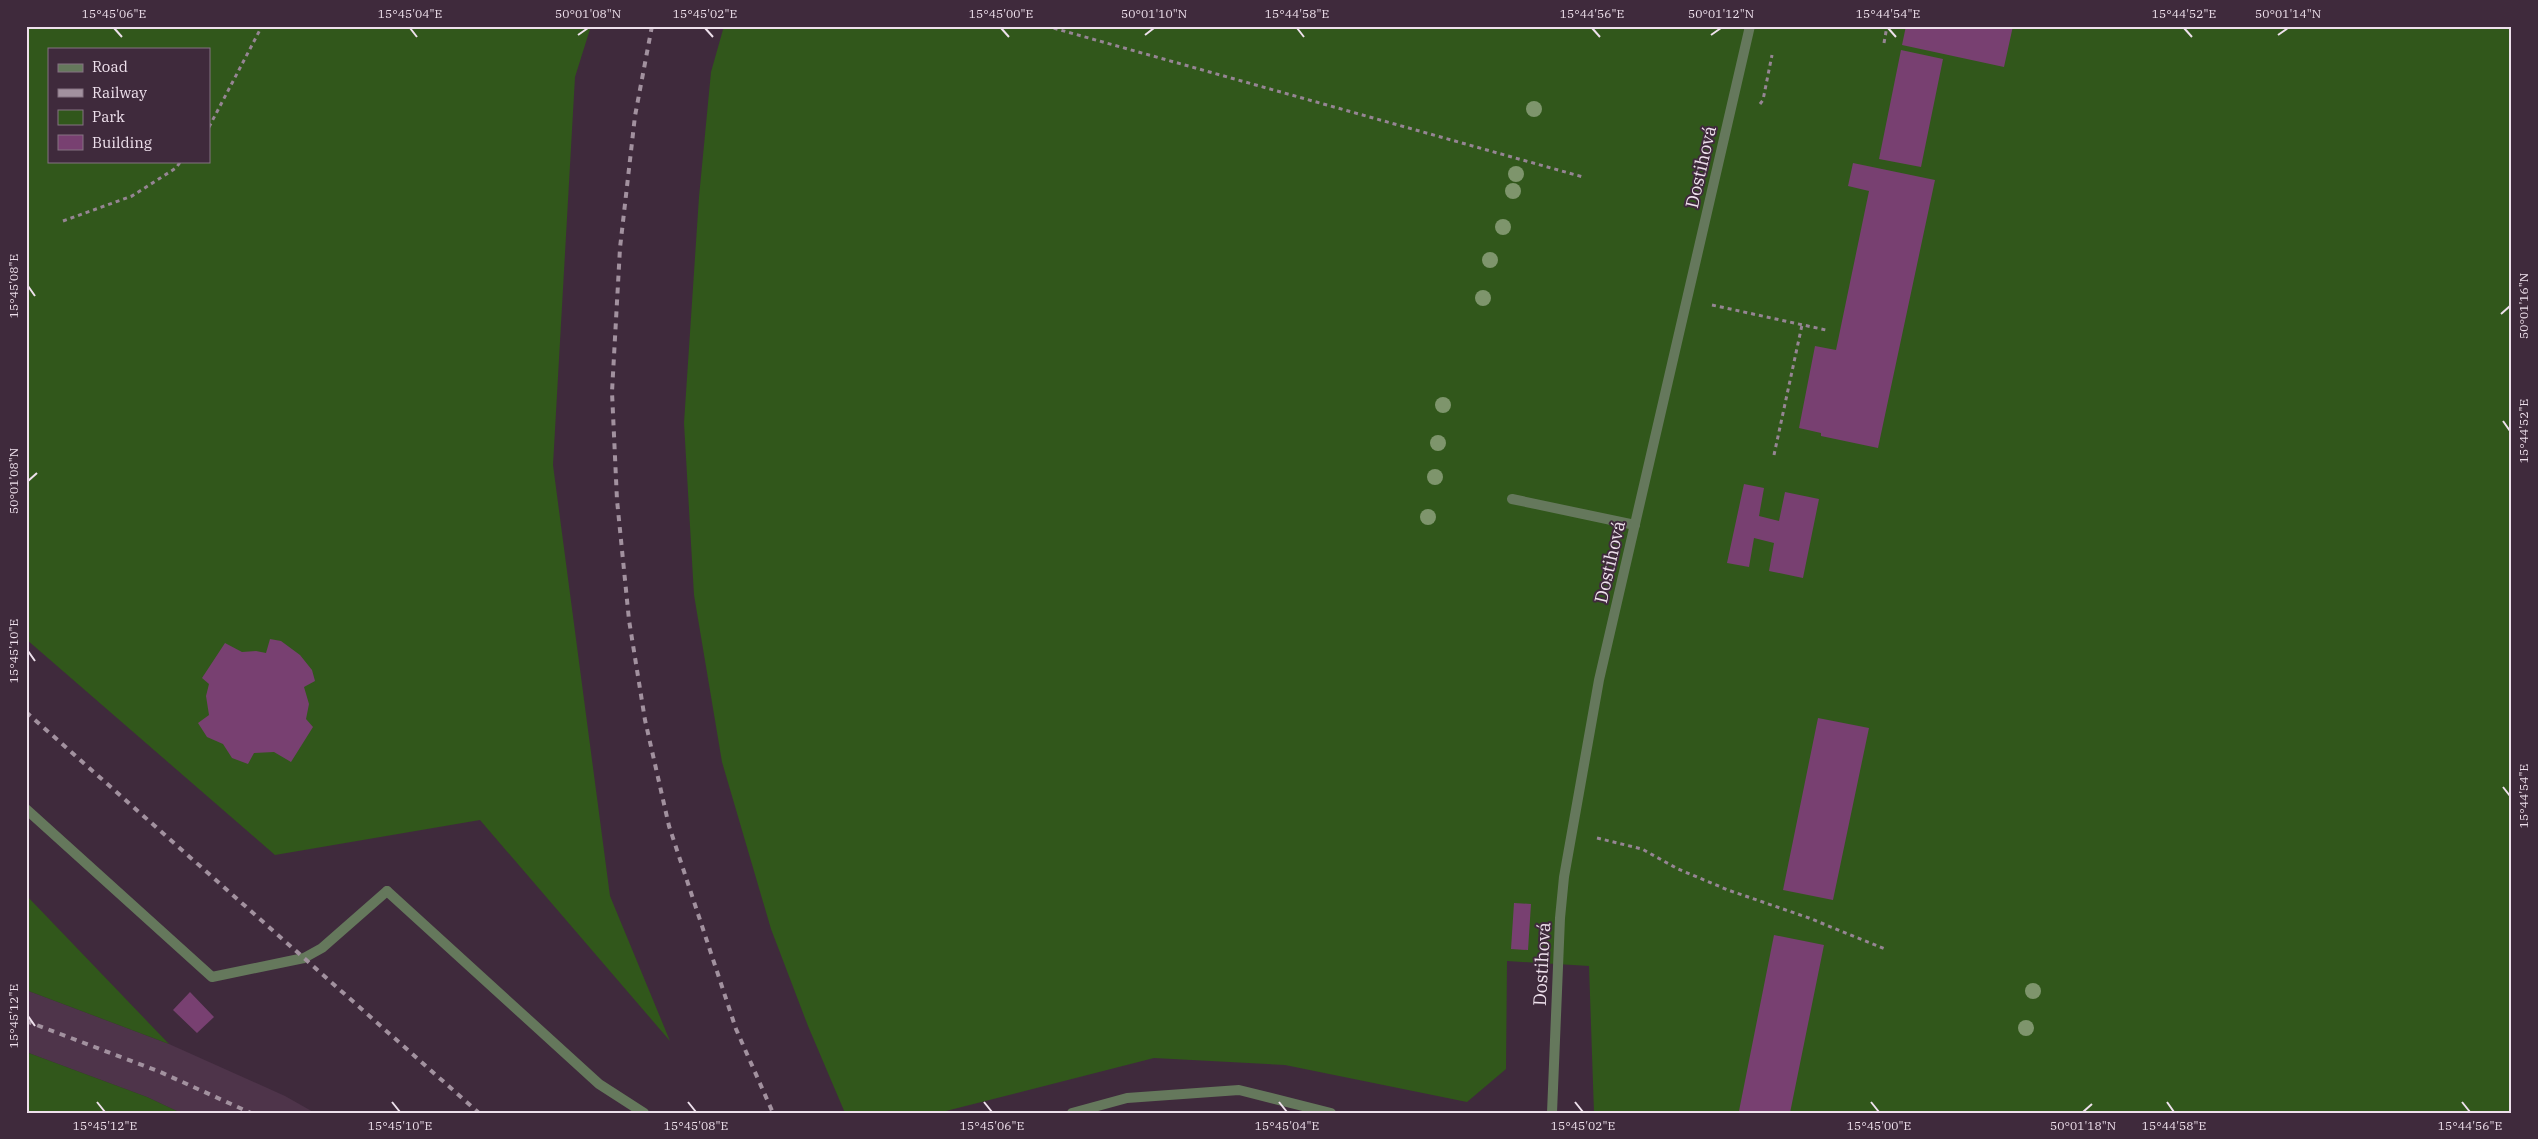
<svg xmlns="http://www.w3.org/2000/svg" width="2538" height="1139" viewBox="0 0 2538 1139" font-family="'IBM Plex Serif',serif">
	<rect width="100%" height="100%" fill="#3f2a3c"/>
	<path fill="#4e344a" d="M26 990 169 1044 285 1096 315 1113H181L147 1097 26 1052Z"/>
	<path fill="#31571b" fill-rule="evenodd" d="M26 26H591L575 77 553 465 610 896 670 1041 480 820 275 855 26 639ZM49 49H209V161H49Z
		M724 26H2512V1113H1594L1589 966 1507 961 1506 1069 1467 1102 1285 1065 1154 1058 938 1113H845L808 1026 771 929 722 762 694 595 684 423 699 197 711 72Z
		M26 895 169 1044 26 990Z
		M26 1052 147 1097 181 1113H26Z"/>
	<path fill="#784071" d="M1906 26H2013L2004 67 1902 45Z
		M1901 50 1943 59 1921 167 1879 159Z
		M1853 163 1935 180 1878 448 1821 436V433L1799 428 1815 346 1836 350 1869 191 1848 186Z
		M1744 484 1764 488 1759 516 1779 521 1785 492 1819 499 1803 578 1769 571 1774 543 1754 538 1749 567 1727 563Z
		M270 639 281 641 300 655 312 670 315 681 304 687 309 704 306 719 313 727 291 762 274 752 254 753 248 764 232 758 223 744 207 737 198 723 209 715 206 696 209 684 202 678 225 643 242 652 256 651 266 653Z
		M1818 718 1869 728 1833 900 1783 890Z
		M1514 903 1531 904 1528 950 1511 949Z
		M1774 935 1824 945 1790 1113H1748L1739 1111Z
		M190 992 214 1017 197 1033 173 1010Z"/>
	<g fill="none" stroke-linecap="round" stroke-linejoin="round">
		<path stroke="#968594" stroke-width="3" stroke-dasharray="4 4" stroke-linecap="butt" d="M1046 26 1583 177
			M1884 43 1887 26
			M1760 104 1763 100 1772 55
			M209 127 262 26
			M63 221 132 196 176 168 181 161
			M1712 305 1826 330
			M1774 455 1802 325
			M1597 838 1642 849 1678 869 1728 890 1809 918 1885 949"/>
		<path stroke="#65785c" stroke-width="10" d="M1512 499 1635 525
			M26 809 212 977 304 958 322 948 387 891"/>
		<path stroke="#65785c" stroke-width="10" d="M387 891 599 1084 644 1113
			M1072 1113 1127 1098 1239 1090 1331 1113
			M1552 1113 1560 918 1564 877 1599 680 1750 26"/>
		<path stroke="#a2919f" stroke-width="4" stroke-dasharray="6 6" stroke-linecap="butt" d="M652 26 635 116 620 248 612 392 617 500 629 620 645 720 669 826 736 1029 773 1113
			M26 712 479 1113
			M26 1021 158 1071 251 1113"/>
	</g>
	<g fill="#7e956c">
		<circle cx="1534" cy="109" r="8"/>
		<circle cx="1516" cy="174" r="8"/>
		<circle cx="1513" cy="191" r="8"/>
		<circle cx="1503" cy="227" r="8"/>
		<circle cx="1490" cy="260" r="8"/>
		<circle cx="1483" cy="298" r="8"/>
		<circle cx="1443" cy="405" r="8"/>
		<circle cx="1438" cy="443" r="8"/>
		<circle cx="1435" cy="477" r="8"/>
		<circle cx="1428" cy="517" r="8"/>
		<circle cx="2033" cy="991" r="8"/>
		<circle cx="2026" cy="1028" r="8"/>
	</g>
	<path fill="none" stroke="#eee0ec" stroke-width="2" d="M114 28 122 37M410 28 417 37M705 28 713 37M1001 28 1009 37M1297 28 1304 37M1592 28 1600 37M1888 28 1896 37M2184 28 2192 37M578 35 588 28M1145 35 1154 28M1711 35 1721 28M2278 35 2288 28M28 286 35 296M2501 314 2510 306M2503 421 2510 431M28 481 37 473M28 651 35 661M2503 787 2510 796M28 1016 35 1026M97 1102 105 1112M392 1102 400 1112M688 1102 696 1112M984 1102 992 1112M1279 1102 1287 1112M1575 1102 1583 1112M1871 1102 1879 1112M2167 1102 2174 1112M2462 1102 2470 1112M2083 1112 2092 1104"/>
	<g text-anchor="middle" stroke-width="4" stroke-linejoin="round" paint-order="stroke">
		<g font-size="18" fill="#eee0ec" stroke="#3f2a3c">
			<text transform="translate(1701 167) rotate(-77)" y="6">Dostihová</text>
			<text transform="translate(1610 562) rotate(-77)" y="6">Dostihová</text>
			<text transform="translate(1542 964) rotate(-87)" y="6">Dostihová</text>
		</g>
	</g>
	<rect width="2538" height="1139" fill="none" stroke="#3f2a3c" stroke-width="55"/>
	<rect x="48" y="48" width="162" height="115" fill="#3f2a3c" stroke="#857382"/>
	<rect x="58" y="64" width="25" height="8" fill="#65785c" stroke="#857382"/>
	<text x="92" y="72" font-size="15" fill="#eee0ec">Road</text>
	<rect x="58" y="89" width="25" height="8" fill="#a2919f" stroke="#857382"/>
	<text x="92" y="98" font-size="15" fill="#eee0ec">Railway</text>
	<rect x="58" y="110" width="25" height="15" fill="#31571b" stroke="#857382"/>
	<text x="92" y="122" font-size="15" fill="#eee0ec">Park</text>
	<rect x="58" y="135" width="25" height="15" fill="#784071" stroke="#857382"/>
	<text x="92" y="148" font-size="15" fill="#eee0ec">Building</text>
	<rect x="28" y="28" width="2482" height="1084" fill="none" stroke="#eee0ec" stroke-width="2"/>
	<g font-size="12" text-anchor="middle" fill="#eee0ec">
		<text x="114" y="18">15°45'06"E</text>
		<text x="410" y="18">15°45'04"E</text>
		<text x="588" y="18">50°01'08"N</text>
		<text x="705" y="18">15°45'02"E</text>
		<text x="1001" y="18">15°45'00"E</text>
		<text x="1154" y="18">50°01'10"N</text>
		<text x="1297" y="18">15°44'58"E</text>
		<text x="1592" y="18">15°44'56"E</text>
		<text x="1721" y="18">50°01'12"N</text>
		<text x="1888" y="18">15°44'54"E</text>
		<text x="2184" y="18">15°44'52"E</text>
		<text x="2288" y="18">50°01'14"N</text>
		<text transform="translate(14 286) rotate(-90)" y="4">15°45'08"E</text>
		<text transform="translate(2524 306) rotate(-90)" y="4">50°01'16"N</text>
		<text transform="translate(2524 431) rotate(-90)" y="4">15°44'52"E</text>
		<text transform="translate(14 481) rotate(-90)" y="4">50°01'08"N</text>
		<text transform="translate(14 651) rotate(-90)" y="4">15°45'10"E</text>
		<text transform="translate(2524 796) rotate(-90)" y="4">15°44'54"E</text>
		<text transform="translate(14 1016) rotate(-90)" y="4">15°45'12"E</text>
		<text x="105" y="1130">15°45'12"E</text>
		<text x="400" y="1130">15°45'10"E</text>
		<text x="696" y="1130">15°45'08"E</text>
		<text x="992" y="1130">15°45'06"E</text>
		<text x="1287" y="1130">15°45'04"E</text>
		<text x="1583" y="1130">15°45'02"E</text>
		<text x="1879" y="1130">15°45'00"E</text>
		<text x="2083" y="1130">50°01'18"N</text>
		<text x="2174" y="1130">15°44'58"E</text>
		<text x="2470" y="1130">15°44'56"E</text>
	</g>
</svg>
